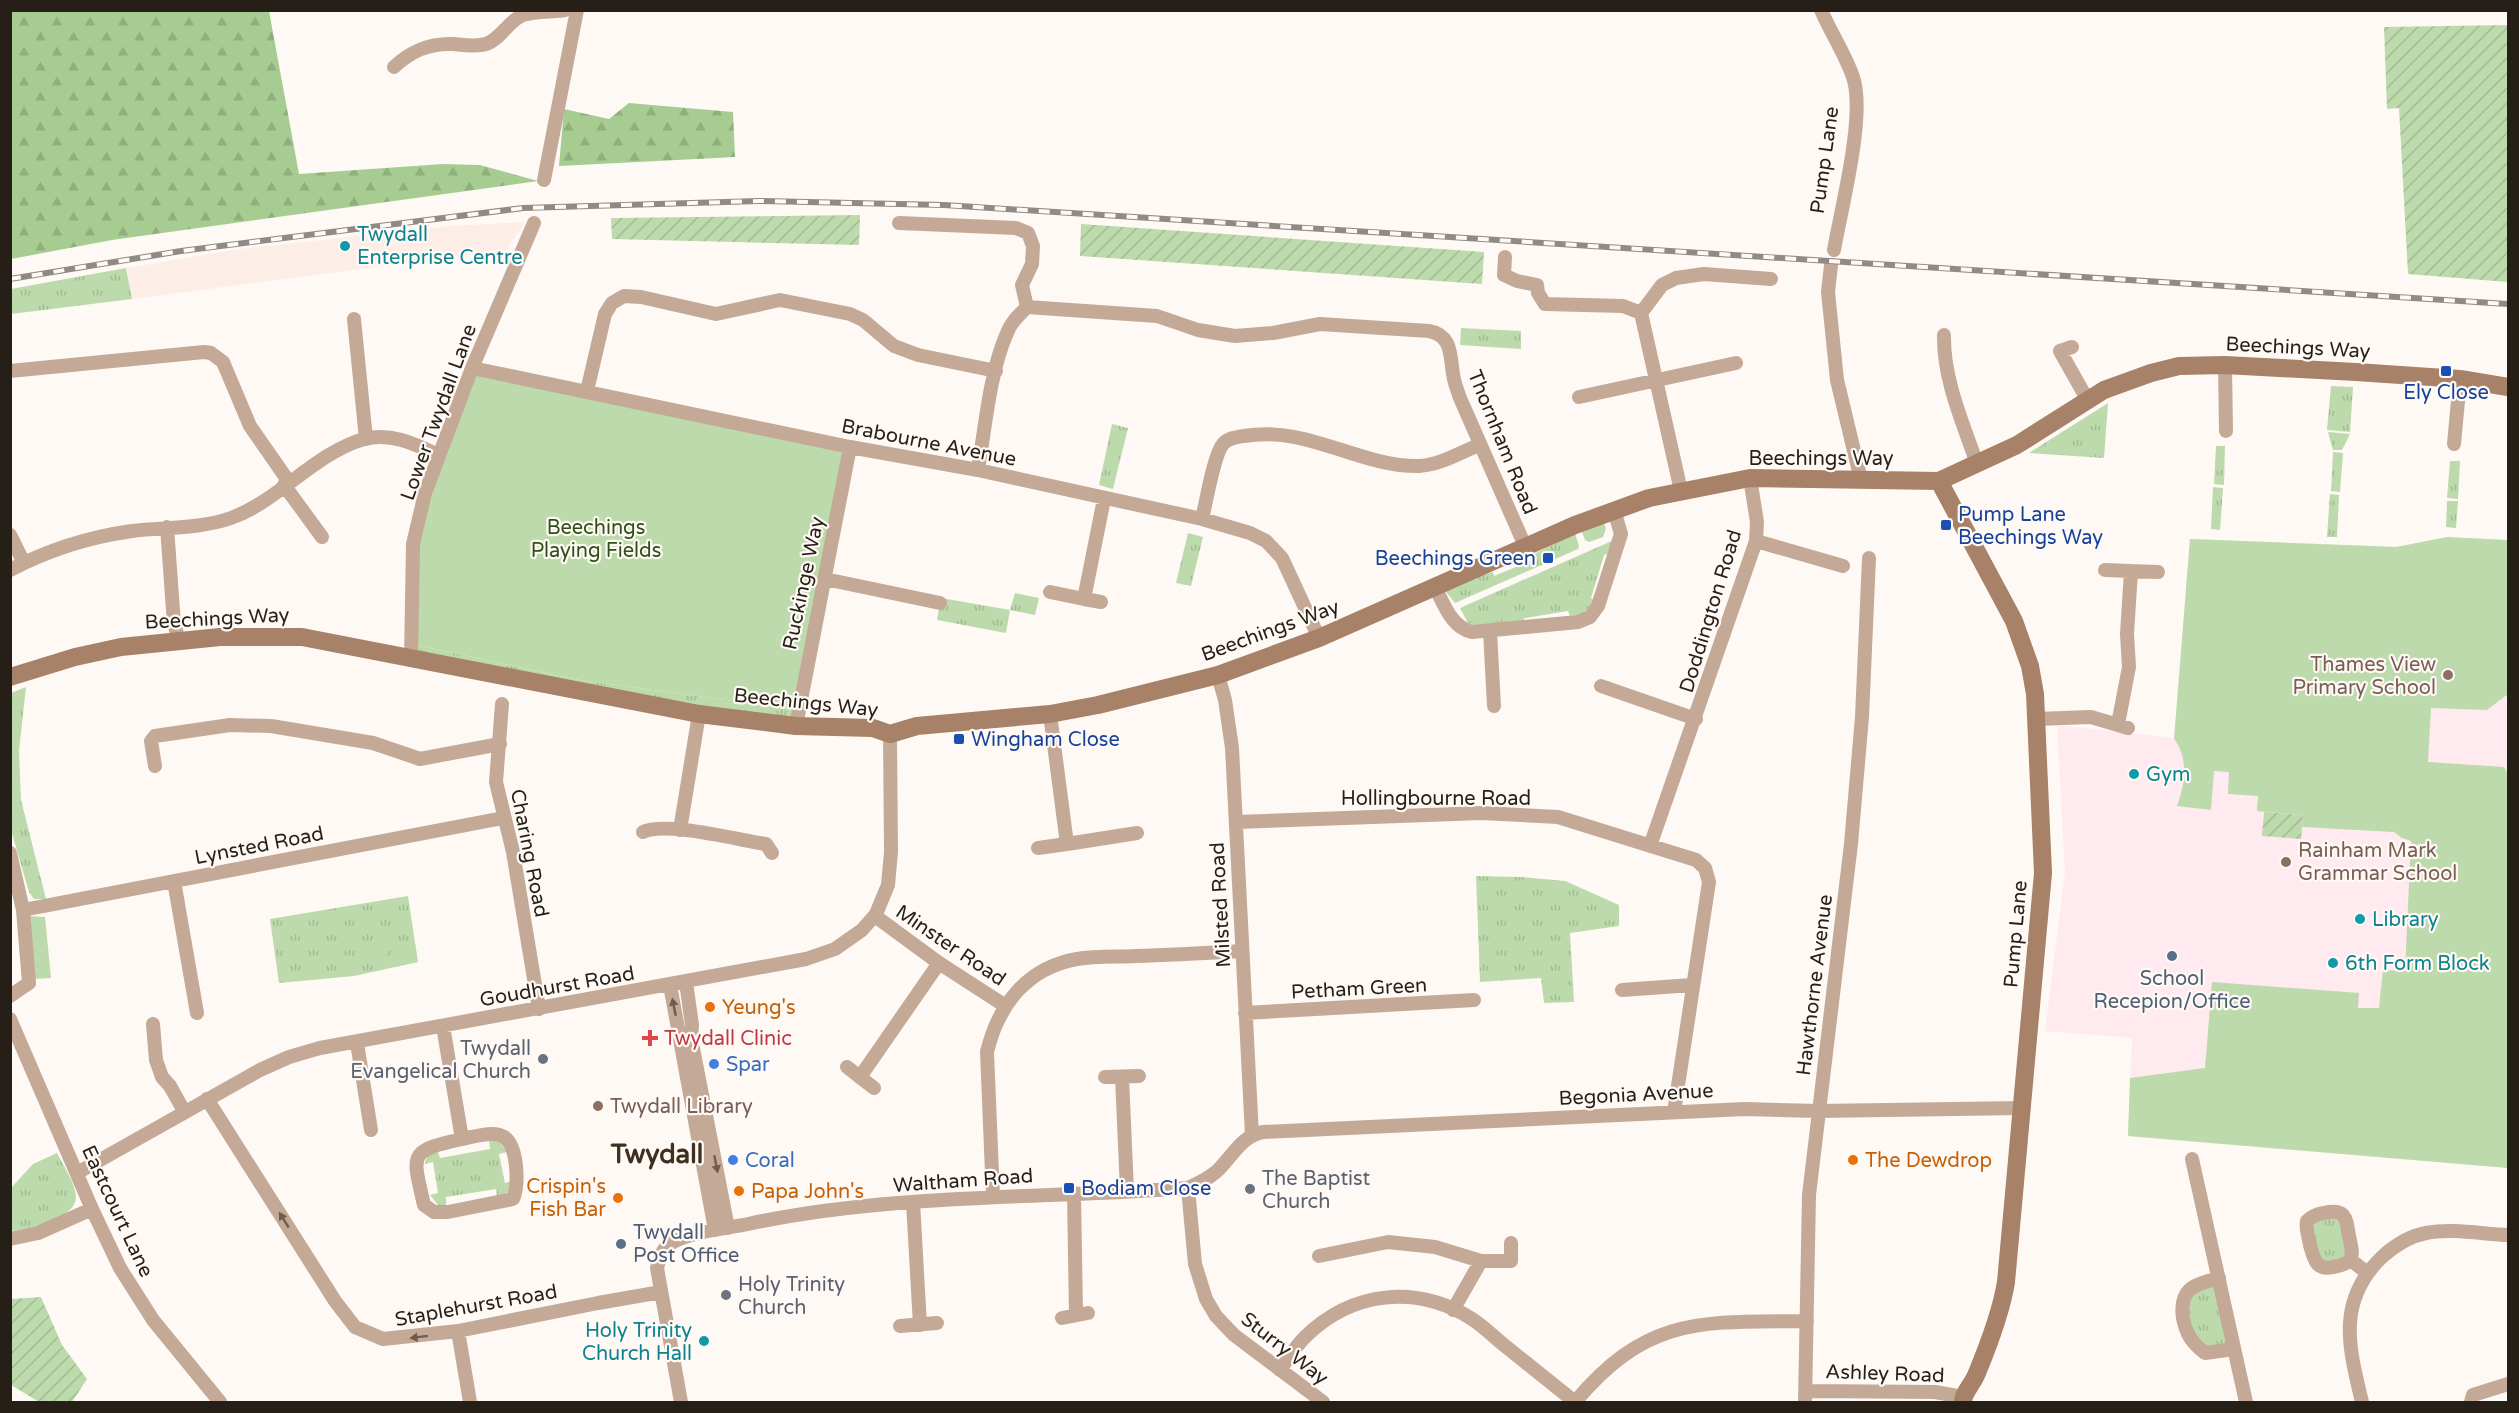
<svg xmlns="http://www.w3.org/2000/svg" width="2519" height="1413" viewBox="0 0 2519 1413" font-family="'Varela Round',sans-serif">
	<defs>
		<pattern id="grass-tufts" width="24" height="20" patternUnits="userSpaceOnUse" patternTransform="scale(1.5)"><rect width="24" height="20" fill="#bcdaab"/><path d="M3 7l-1-3M5 7V3M7 7l1-3M15 17l-1-3M17 17v-4M19 17l1-3" fill="none" stroke="#a1bb92"/></pattern>
		<pattern id="forest-firs" width="22" height="20" patternUnits="userSpaceOnUse" patternTransform="scale(1.5)"><rect width="22" height="20" fill="#a7cc92"/><path d="M5 1l3.5 6h-7zM16 11l3.5 6h-7z" fill="#90af7d"/></pattern>
		<pattern id="garden-furrows" width="10" height="10" patternUnits="userSpaceOnUse" patternTransform="scale(1.5)"><rect width="10" height="10" fill="#bcdaab"/><path d="M-1 1l2-2M0 10L10 0M9 11l2-2" fill="none" stroke="#a1bb92"/></pattern>
	</defs>
	<rect width="100%" height="100%" fill="#fef9f5"/>
	<path fill="#fcede7" d="M525 222 506 250 132 299 127 268 239 249 451 226Z"/>
	<path fill="#ffeaef" d="M2447 537 2508 540V1168L2128 1136 2132 1038 2045 1031 2065 873 2057 725 2174 738 2190 539 2396 547Z"/>
	<path fill="url(#grass-tufts)" d="M126 268 132 299 11 314V289Z
		M1461 328 1521 331V349L1460 345Z
		M2331 386 2353 387 2350 432 2327 430Z
		M2108 403 2104 458 2029 453Z
		M1112 424 1128 428 1113 489 1099 485Z
		M2328 432 2350 434 2342 450H2333Z
		M2216 446H2225L2224 485 2214 484Z
		M2333 452 2343 453 2340 492 2331 491Z
		M2450 461H2460L2458 499 2447 498Z
		M2213 487 2223 488 2220 530 2211 529Z
		M2330 494 2339 495 2337 537H2327Z
		M2447 501H2458L2456 528 2446 527Z
		M1604 523 1606 528 1603 537 1589 542 1585 540 1581 529Z
		M1188 533 1203 537 1191 586 1176 583Z
		M1575 533 1579 546 1578 549 1455 603 1443 588 1493 572 1494 576 1533 560 1534 554Z
		M1614 540 1611 552 1604 555 1591 598 1595 601 1583 614 1570 616 1568 611 1525 618 1520 623 1474 626 1468 623 1460 608Z
		M1015 593 1039 598 1035 615 1010 610 1006 633 937 620 941 598 1010 610Z
		M412 644 573 679 798 710 796 726 411 659Z
		M26 687 19 751 21 800 46 899H34L29 892 11 830V693Z
		M1476 876 1521 877 1565 881 1619 905V926L1570 933 1574 1002 1544 1003 1541 978 1480 982Z
		M408 896 418 962 354 976 279 983 270 919Z
		M489 1140 500 1142 507 1152 499 1154 505 1183 512 1181C511 1192 507 1194 497 1197L496 1189 446 1197V1206L438 1205 430 1195 438 1193 433 1162 425 1164 427 1156 437 1149 440 1158 490 1149Z
		M57 1153C63 1165 75 1183 76 1196 78 1218 28 1230 11 1231V1188L33 1164Z
		M2339 1215 2347 1257 2321 1263 2310 1222Z
		M2219 1278 2234 1349 2205 1353 2192 1343 2187 1292Z"/>
	<path fill="url(#forest-firs)" d="M11 11H269L299 174 443 164 480 165 538 181 112 240 11 259Z
		M629 103 733 112 735 157 559 166 564 109 609 119Z"/>
	<path fill="#bcdaab" d="M472 368 850 447 798 710 573 679 412 644 413 544Z
		M2447 537 2508 540V694L2487 710 2431 708 2428 762 2504 767 2508 774V1168L2128 1136 2130 1078 2205 1068 2212 982 2359 993 2358 1008H2379L2383 970 2405 971 2411 841 2402 838 2394 832 2302 827 2303 815 2257 811 2258 796 2228 794 2229 772 2214 771 2211 810 2177 806C2185 785 2189 758 2174 739L2190 539 2396 547Z
		M29 916 45 917 51 978 32 979Z
		M310 928 320 930 321 938 301 944 299 933H305Z
		M389 938 395 946 388 950 387 954 379 960 372 949 378 945 381 946Z"/>
	<path fill="url(#garden-furrows)" d="M2508 25V282L2408 274 2399 108 2387 109 2384 27Z
		M860 215 859 245 612 239 611 218Z
		M1081 224 1484 252 1482 284 1080 256Z
		M2264 812 2303 815 2301 839 2262 836Z
		M41 1297 62 1345 87 1379 72 1402H39L11 1385V1299Z"/>
	<g fill="none" stroke-linecap="round" stroke-linejoin="round">
		<path stroke="#c4a997" stroke-width="14" d="M1821 10C1831 33 1845 54 1853 77 1866 115 1841 209 1834 250
			M394 67C411 51 429 43 453 44 464 45 476 47 486 44 501 39 509 20 523 15 535 11 552 12 565 10
			M544 180 577 10
			M899 223 1016 228 1028 233 1033 246 1032 264 1022 285 1027 307
			M1505 257 1504 275 1517 281 1537 285 1538 293 1545 304 1623 306 1641 313
			M1831 265 1828 292 1837 380 1861 480
			M1641 313 1681 491
			M1641 313 1662 285 1676 278 1704 274 1771 279
			M354 319 366 439
			M1944 335C1943 379 1963 423 1977 464
			M2072 347 2060 351 2087 399
			M2225 365 2226 431
			M472 368 850 447 978 470 1202 519 1250 533 1266 541 1282 558 1319 638
			M10 371 204 352 211 353 223 362 250 426 289 482
			M587 391 605 314 612 303 624 296 641 297 716 314 780 300 850 314 863 320 894 346 918 355 996 371
			M1579 397 1736 363
			M2454 444 2460 379
			M978 470C985 428 990 371 1007 333 1011 322 1019 315 1027 307L1157 316 1198 330 1235 336 1273 333 1320 324 1429 331C1452 335 1450 355 1453 374 1454 382 1457 390 1460 398L1525 546
			M284 485 322 537
			M1202 519C1206 503 1214 454 1223 444 1228 438 1237 437 1244 436 1308 425 1359 467 1419 466 1440 465 1459 453 1479 445
			M167 527 174 624 179 640
			M10 535 24 563
			M1756 541 1843 566
			M10 570C48 550 89 537 132 531 164 527 200 529 231 518 277 502 315 453 364 439 391 432 415 444 438 455
			M2105 570 2131 571 2127 634 2129 667 2118 724
			M2131 571 2158 572
			M825 579 940 603
			M1435 587C1444 604 1451 627 1472 632L1578 622 1590 617 1598 606 1621 534 1614 510
			M1050 592 1084 599 1104 499
			M1084 599 1101 602
			M1490 631 1494 706
			M411 659 413 544 425 493 472 368 534 223
			M1218 675 1225 700 1232 748 1252 1135
			M1601 686 1696 719
			M502 704 496 782 513 852 539 1009
			M1050 714 1067 844 1137 833
			M2036 719 2091 717 2128 728
			M796 726 850 447
			M155 766 151 741 155 736 230 725 271 726 373 743 420 759 500 744
			M1236 822 1482 813 1558 817 1696 860 1705 868 1709 882 1674 1112
			M680 830 699 714
			M643 832C665 821 739 840 766 844L772 853
			M1650 846 1756 541 1757 522 1750 478
			M1038 848 1067 844
			M10 853 23 910 29 983 10 996
			M174 881 197 1013
			M23 910 503 818
			M875 916 939 963 1004 1005
			M686 982 692 1025 691 1038 728 1228
			M670 985 715 1230
			M1622 990 1692 985
			M1245 1013 1474 1000
			M10 1019 92 1209 120 1268 153 1320 220 1402
			M153 1024 156 1060 162 1077 170 1086 184 1111
			M443 1026 462 1139C473 1137 494 1130 504 1137 518 1146 519 1185 513 1199L448 1212H434L424 1205C412 1153 408 1151 462 1139
			M357 1043 371 1130
			M847 1067 874 1088
			M860 1077 939 963
			M1105 1077 1139 1076
			M1122 1077 1127 1191
			M207 1099 335 1301 355 1327 383 1339 458 1331 598 1303 661 1292
			M2192 1159 2246 1402
			M77 1173 260 1070 289 1057 320 1048 806 959 835 949 862 930 876 914 888 885 891 852 890 734
			M1188 1188 1195 1264 1206 1299 1216 1316 1234 1335 1323 1402
			M1074 1193 1076 1315
			M993 1197 987 1052C998 1006 1026 968 1077 959 1096 956 1117 957 1136 956 1171 955 1207 953 1242 951
			M913 1202 920 1325
			M10 1239 38 1233 92 1209
			M1319 1256 1388 1242 1435 1247 1481 1261 1453 1310
			M2351 1260C2353 1252 2351 1245 2349 1236 2346 1218 2346 1208 2324 1213 2317 1214 2312 1216 2307 1221 2305 1229 2309 1237 2310 1245 2314 1259 2316 1271 2333 1267 2340 1266 2346 1264 2351 1260L2367 1273
			M1481 1261H1511V1243
			M2219 1278C2194 1285 2179 1288 2183 1318 2186 1334 2192 1343 2205 1353L2234 1349
			M1062 1318 1088 1313
			M900 1326 937 1323
			M458 1331 470 1402
			M1280 1370C1288 1359 1295 1347 1305 1337 1352 1291 1416 1284 1472 1319 1483 1326 1494 1337 1504 1345 1528 1364 1551 1383 1575 1402 1648 1315 1702 1322 1807 1321
			M1806 1391 1935 1392 1963 1397
			M681 1402 657 1268C660 1257 662 1248 673 1242 695 1231 724 1229 748 1224 893 1193 1042 1199 1188 1188 1199 1183 1208 1179 1217 1171 1232 1157 1241 1136 1263 1132L1745 1109 1818 1111 2023 1108
			M1805 1402 1809 1195 1851 844 1862 717 1869 558
			M2362 1402C2349 1348 2336 1301 2382 1257 2394 1246 2410 1236 2426 1233 2452 1228 2482 1234 2508 1235
			M2471 1402 2473 1395 2508 1384"/>
		<path stroke="#a78168" stroke-width="18" d="M1939 481 2014 621 2030 666 2035 694 2043 873 2006 1282C2001 1313 1989 1344 1977 1373 1974 1382 1963 1393 1963 1402
			M10 677 75 657 121 647 220 637H302L699 714 796 726 873 728 890 734 917 726 1050 714 1098 705 1218 675 1319 638 1575 525 1649 498 1750 478 1939 481 2017 445 2104 390 2151 373 2179 366 2225 365 2356 372 2460 379 2508 387"/>
		<g stroke="#908a84" stroke-width="6">
			<path id="rail" d="M10 279 181 251 523 208 759 201 944 205 2508 304"/>
		</g>
		<use href="#rail" stroke="#fef9f5" stroke-width="4" stroke-dasharray="11" stroke-linecap="butt"/>
	</g>
	<defs><path id="oneway-solid" d="M-6-.8H1V-3.2L6.5 0L1 3.2V.8H-6Z" transform="scale(1.5)"/></defs>
	<g fill="#6d5d51">
		<use href="#oneway-solid" transform="translate(674 1007) rotate(-101)"/>
		<use href="#oneway-solid" transform="translate(716 1164) rotate(79)"/>
		<use href="#oneway-solid" transform="translate(284 1220) rotate(-122)"/>
		<use href="#oneway-solid" transform="translate(419 1337) rotate(173)"/>
	</g>
	<g fill="#0f9aa8" stroke="#fef9f5" stroke-width="2">
		<circle cx="345" cy="246" r="6"/>
		<circle cx="2134" cy="774" r="6"/>
		<circle cx="2360" cy="919" r="6"/>
		<circle cx="2333" cy="963" r="6"/>
		<circle cx="704" cy="1341" r="6"/>
	</g>
	<g fill="#1a4fb4" stroke="#fef9f5" stroke-width="2">
		<rect x="2440" y="365" width="12" height="12" rx="3"/>
		<rect x="1940" y="519" width="12" height="12" rx="3"/>
		<rect x="1542" y="552" width="12" height="12" rx="3"/>
		<rect x="953" y="733" width="12" height="12" rx="3"/>
		<rect x="1063" y="1182" width="12" height="12" rx="3"/>
	</g>
	<g fill="#8d6e63" stroke="#fef9f5" stroke-width="2">
		<circle cx="2448" cy="675" r="6"/>
		<circle cx="2286" cy="862" r="6"/>
		<circle cx="598" cy="1106" r="6"/>
	</g>
	<g fill="#5c6f8a" stroke="#fef9f5" stroke-width="2">
		<circle cx="2172" cy="956" r="6"/>
		<circle cx="621" cy="1244" r="6"/>
	</g>
	<g fill="#e8710a" stroke="#fef9f5" stroke-width="2">
		<circle cx="710" cy="1007" r="6"/>
		<circle cx="1853" cy="1160" r="6"/>
		<circle cx="739" cy="1191" r="6"/>
		<circle cx="618" cy="1198" r="6"/>
	</g>
	<path fill="#e0444e" stroke="#fef9f5" stroke-width="2" d="M647 1029h6v6h6v6h-6v6h-6v-6h-6v-6h6z"/>
	<g fill="#6b7280" stroke="#fef9f5" stroke-width="2">
		<circle cx="543" cy="1059" r="6"/>
		<circle cx="1250" cy="1189" r="6"/>
		<circle cx="726" cy="1295" r="6"/>
	</g>
	<g fill="#3f7fe0" stroke="#fef9f5" stroke-width="2">
		<circle cx="714" cy="1064" r="6"/>
		<circle cx="733" cy="1160" r="6"/>
	</g>
	<g text-anchor="middle" stroke-width="4.5" stroke-linejoin="round" paint-order="stroke">
		<g font-size="20" fill="#261f17" stroke="#fef9f5">
			<text transform="translate(1824 160) rotate(-82)" y="7">Pump Lane</text>
			<text transform="translate(2298 347) rotate(3)" y="7">Beechings Way</text>
			<text transform="translate(438 412) rotate(-70)" y="7">Lower Twydall Lane</text>
			<text transform="translate(929 442) rotate(11)" y="7">Brabourne Avenue</text>
			<text transform="translate(1503 442) rotate(68)" y="7">Thornham Road</text>
			<text x="1821" y="465">Beechings Way</text>
			<text transform="translate(803 583) rotate(-78)" y="7">Ruckinge Way</text>
			<text transform="translate(1710 611) rotate(-73)" y="7">Doddington Road</text>
			<text transform="translate(217 618) rotate(-3)" y="7">Beechings Way</text>
			<text transform="translate(1270 630) rotate(-20)" y="7">Beechings Way</text>
			<text transform="translate(806 702) rotate(6)" y="7">Beechings Way</text>
			<text x="1436" y="805">Hollingbourne Road</text>
			<text transform="translate(259 845) rotate(-11)" y="7">Lynsted Road</text>
			<text transform="translate(530 853) rotate(79)" y="7">Charing Road</text>
			<text transform="translate(1220 905) rotate(-93)" y="7">Milsted Road</text>
			<text transform="translate(2015 934) rotate(-85)" y="7">Pump Lane</text>
			<text transform="translate(951 945) rotate(34)" y="7">Minster Road</text>
			<text transform="translate(1814 985) rotate(-83)" y="7">Hawthorne Avenue</text>
			<text transform="translate(557 986) rotate(-10)" y="7">Goudhurst Road</text>
			<text transform="translate(1359 988) rotate(-3)" y="7">Petham Green</text>
			<text transform="translate(1636 1094) rotate(-3)" y="7">Begonia Avenue</text>
			<text transform="translate(963 1180) rotate(-4)" y="7">Waltham Road</text>
			<text transform="translate(118 1211) rotate(65)" y="7">Eastcourt Lane</text>
			<text transform="translate(476 1305) rotate(-10)" y="7">Staplehurst Road</text>
			<text transform="translate(1285 1348) rotate(38)" y="7">Sturry Way</text>
			<text transform="translate(1885 1373) rotate(2)" y="7">Ashley Road</text>
		</g>
		<g font-size="20" fill="#0d838f" stroke="#fef9f5" text-anchor="start">
			<text x="357" y="241">Twydall<tspan x="357" dy="23">Enterprise Centre</tspan></text>
			<text x="2146" y="781">Gym</text>
			<text x="2372" y="926">Library</text>
			<text x="2345" y="970">6th Form Block</text>
			<text x="692" y="1337" text-anchor="end">Holy Trinity<tspan x="692" dy="23">Church Hall</tspan></text>
		</g>
		<g font-size="20" fill="#164399" stroke="#fef9f5" text-anchor="start">
			<text x="2446" y="399" text-anchor="middle">Ely Close</text>
			<text x="1958" y="521">Pump Lane<tspan x="1958" dy="23">Beechings Way</tspan></text>
			<text x="1536" y="565" text-anchor="end">Beechings Green</text>
			<text x="971" y="746">Wingham Close</text>
			<text x="1081" y="1195">Bodiam Close</text>
		</g>
		<g font-size="20" fill="#2e5015" stroke="#fef9f5">
			<text x="596" y="534">Beechings<tspan x="596" dy="23">Playing Fields</tspan></text>
		</g>
		<g font-size="20" fill="#785e54" stroke="#fef9f5" text-anchor="start">
			<text x="2436" y="671" text-anchor="end">Thames View<tspan x="2436" dy="23">Primary School</tspan></text>
			<text x="2298" y="857">Rainham Mark<tspan x="2298" dy="23">Grammar School</tspan></text>
			<text x="610" y="1113">Twydall Library</text>
		</g>
		<g font-size="20" fill="#4e5e75" stroke="#fef9f5">
			<text x="2172" y="985">School<tspan x="2172" dy="23">Recepion/Office</tspan></text>
			<text x="633" y="1239" text-anchor="start">Twydall<tspan x="633" dy="23">Post Office</tspan></text>
		</g>
		<g font-size="20" fill="#c56008" stroke="#fef9f5" text-anchor="start">
			<text x="722" y="1014">Yeung's</text>
			<text x="1865" y="1167">The Dewdrop</text>
			<text x="606" y="1193" text-anchor="end">Crispin's<tspan x="606" dy="23">Fish Bar</tspan></text>
			<text x="751" y="1198">Papa John's</text>
		</g>
		<g font-size="20" fill="#be3a42" stroke="#fef9f5" text-anchor="start">
			<text x="664" y="1045">Twydall Clinic</text>
		</g>
		<g font-size="20" fill="#5b616d" stroke="#fef9f5" text-anchor="start">
			<text x="531" y="1055" text-anchor="end">Twydall<tspan x="531" dy="23">Evangelical Church</tspan></text>
			<text x="1262" y="1185">The Baptist<tspan x="1262" dy="23">Church</tspan></text>
			<text x="738" y="1291">Holy Trinity<tspan x="738" dy="23">Church</tspan></text>
		</g>
		<g font-size="20" fill="#366cbe" stroke="#fef9f5" text-anchor="start">
			<text x="726" y="1071">Spar</text>
			<text x="745" y="1167">Coral</text>
		</g>
		<g font-size="26" font-weight="bold" fill="#3f301d" stroke="#fef9f5">
			<text x="657" y="1163">Twydall</text>
		</g>
	</g>
	<rect width="2519" height="1413" fill="none" stroke="#261f17" stroke-width="24"/>
</svg>
